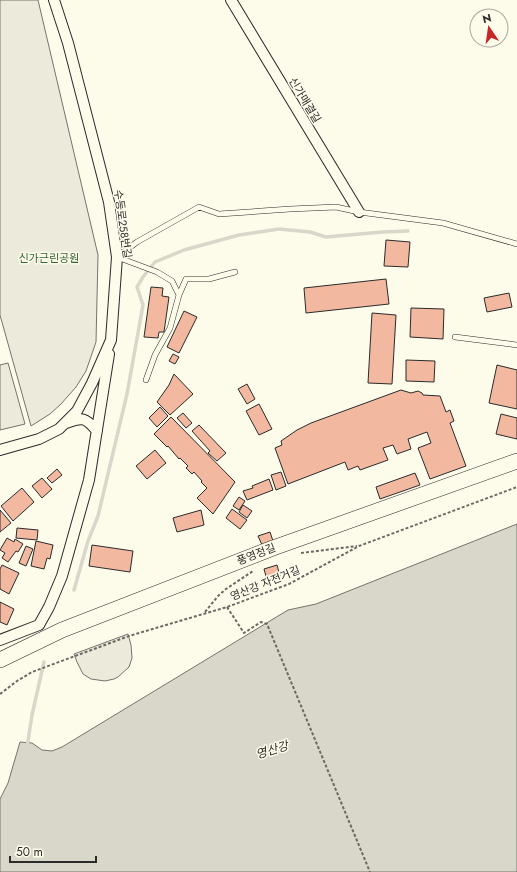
<svg xmlns="http://www.w3.org/2000/svg" width="517" height="872" viewBox="0 0 517 872" font-family="Jost,'Noto Sans KR',sans-serif">
	<rect width="100%" height="100%" fill="#fdfbea"/>
	<path fill="#ecebdb" stroke="#74746e" d="M0 0H38L98 255 96 342 86 371 76 387 61 404 50 414 31 426 0 315Z
		M8 363 25 424 0 430V365Z"/>
	<path fill="#eceadb" stroke="#74746e" d="M128 634 131 645 132 658 129 667 118 677 114 679 105 681 91 679 83 674 77 662 74 654Z"/>
	<path fill="#d8d7c9" stroke="#74746e" d="M517 524V872H0V799L8 783 20 742 32 743 42 750 52 751 62 747 288 610 316 604Z"/>
	<g fill="none" stroke-linecap="round" stroke-linejoin="round">
		<path stroke="#d8d7c9" stroke-width="3.5" d="M74 590 88 541 98 516 127 394 143 305 137 287 143 277 155 262 184 250 239 235 279 229 310 232 326 237 382 232 408 231
			M27 747 32 715 44 662"/>
	</g>
	<path fill="#f2b8a0" stroke="#2b2b2b" d="M386 240 410 242 408 267 384 266Z
		M386 279 389 304 306 313 304 288Z
		M151 287 163 288 162 296 169 297 164 332H159L158 338 144 337Z
		M509 293 512 307 487 312 484 298Z
		M411 308 444 309 443 339 410 337Z
		M184 311 197 317 179 353 167 347Z
		M372 313 396 315 392 384 368 383Z
		M173 354 179 357 175 364 169 361Z
		M406 360 435 361 434 382 406 381Z
		M497 365 517 370V409L489 403Z
		M174 374 193 394 170 415 157 402 169 385Z
		M247 384 255 399 247 404 238 389Z
		M401 390 411 393 418 391 422 393 423 395 440 396 446 412 450 410 454 421 450 423 466 466 430 479 418 448 431 443 427 432 408 439 411 449 397 454 393 445 383 448 388 460 360 470 358 466 348 470 345 462 288 484 275 448 282 445 281 441 297 430 311 423Z
		M259 404 272 429 259 435 246 411Z
		M160 407 168 416 157 427 149 418Z
		M183 413 192 423 186 428 177 418Z
		M501 414 517 418V439L496 434Z
		M171 417 235 482 213 514 197 498 207 488 201 482 202 481 194 472 192 474 186 468 188 466 180 458 179 459 168 446 167 447 154 434Z
		M199 425 226 453 217 461 208 453 210 451 192 431Z
		M155 450 166 463 147 479 136 466Z
		M57 469 62 475 52 483 47 478Z
		M281 472 286 486 276 490 271 475Z
		M415 473 420 485 380 499 376 487Z
		M42 478 52 489 42 498 32 486Z
		M269 479 273 490 247 500 243 491 253 488 252 486Z
		M22 488 34 502 13 521 1 506Z
		M239 497 245 501 239 510 233 506Z
		M243 505 252 511 247 518 239 512Z
		M232 509 247 520 240 529 226 518Z
		M0 510 11 523 0 532Z
		M201 510 204 525 177 532 173 518Z
		M17 528 38 530 37 540 16 538Z
		M270 532 273 541 262 545 258 536Z
		M7 538 14 542 15 539 23 544 18 552 16 551 8 562 2 558 5 553 0 550Z
		M36 541 53 545 50 559 47 558 44 569 31 566Z
		M92 545 133 551 130 572 89 566Z
		M26 546 33 549 26 566 19 563Z
		M2 565 19 573 9 594 0 589V569Z
		M277 565 280 576 267 580 264 569Z
		M0 602 14 609 7 625 0 622Z"/>
	<g fill="none" stroke-linecap="round" stroke-linejoin="round">
		<g stroke="#2b2b2b" stroke-width="6">
			<path id="lane" d="M179 295 186 279H209L235 272
				M455 337 517 345
				M146 380 155 355 170 328 179 295 172 281 157 272 117 257 137 242 199 207 219 214 290 209 336 207 359 212 443 223 517 244"/>
		</g>
		<g stroke="#2b2b2b" stroke-width="12">
			<path id="street" d="M231 0 359 212
				M66 423C83 417 85 417 97 431
				M0 450 39 439 59 429 77 411 92 383 111 340 117 257 109 202 68 43 54 0
				M0 640 39 625 49 607 62 576 89 480 109 354"/>
		</g>
		<g stroke="#2b2b2b" stroke-width="16">
			<path id="secondary" d="M0 660 62 630 273 548 517 461"/>
		</g>
		<path stroke="#6a6964" stroke-width="2" stroke-dasharray="3 2" stroke-linecap="butt" d="M301 553 357 546
			M227 607 244 633 261 622 267 624 370 872
			M205 612 218 596 226 589 253 571
			M0 694 17 681 32 672 129 636 227 607 289 584 359 546 517 487"/>
		<use href="#lane" stroke="#fdfbea" stroke-width="5"/>
		<use href="#street" stroke="#fdfbea" stroke-width="10"/>
		<use href="#secondary" stroke="#fdfbea" stroke-width="15"/>
	</g>
	<g text-anchor="middle" stroke-width="3" stroke-linejoin="round" paint-order="stroke">
		<g font-size="11" fill="#2b2b2b" stroke="#fdfbea">
			<text transform="translate(305 100) rotate(59)" y="4">신가매결길</text>
			<text transform="translate(123 224) rotate(82)" y="4">수등로258번길</text>
			<text transform="translate(256 554) rotate(-21)" y="4">풍영정길</text>
			<text transform="translate(265 583) rotate(-22)" y="4">영산강 자전거길</text>
		</g>
		<g font-size="11" fill="#34623c" stroke="#fdfbea">
			<text x="49" y="262">신가근린공원</text>
		</g>
		<g font-size="12" font-style="italic" fill="#2b2b2b" stroke="#fdfbea">
			<text transform="translate(272 750) rotate(-17)" y="4">영산강</text>
		</g>
	</g>
	<g transform="translate(489 28) rotate(347)"><circle r="19" fill="#fdfbea" stroke="#a9a89e"/>
	<path d="M0-3L7 15L0 10L-7 15Z" fill="#c62828"/>
	<text y="-6" font-size="11" font-weight="bold" text-anchor="middle" fill="#2b2b2b">N</text>
	</g>
	<path d="M10 856v6h86v-6" fill="none" stroke="#2b2b2b" stroke-width="2"/>
	<text x="16" y="856" font-size="12" fill="#2b2b2b" stroke="#fdfbea" stroke-width="3" paint-order="stroke">50 m</text>
</svg>
